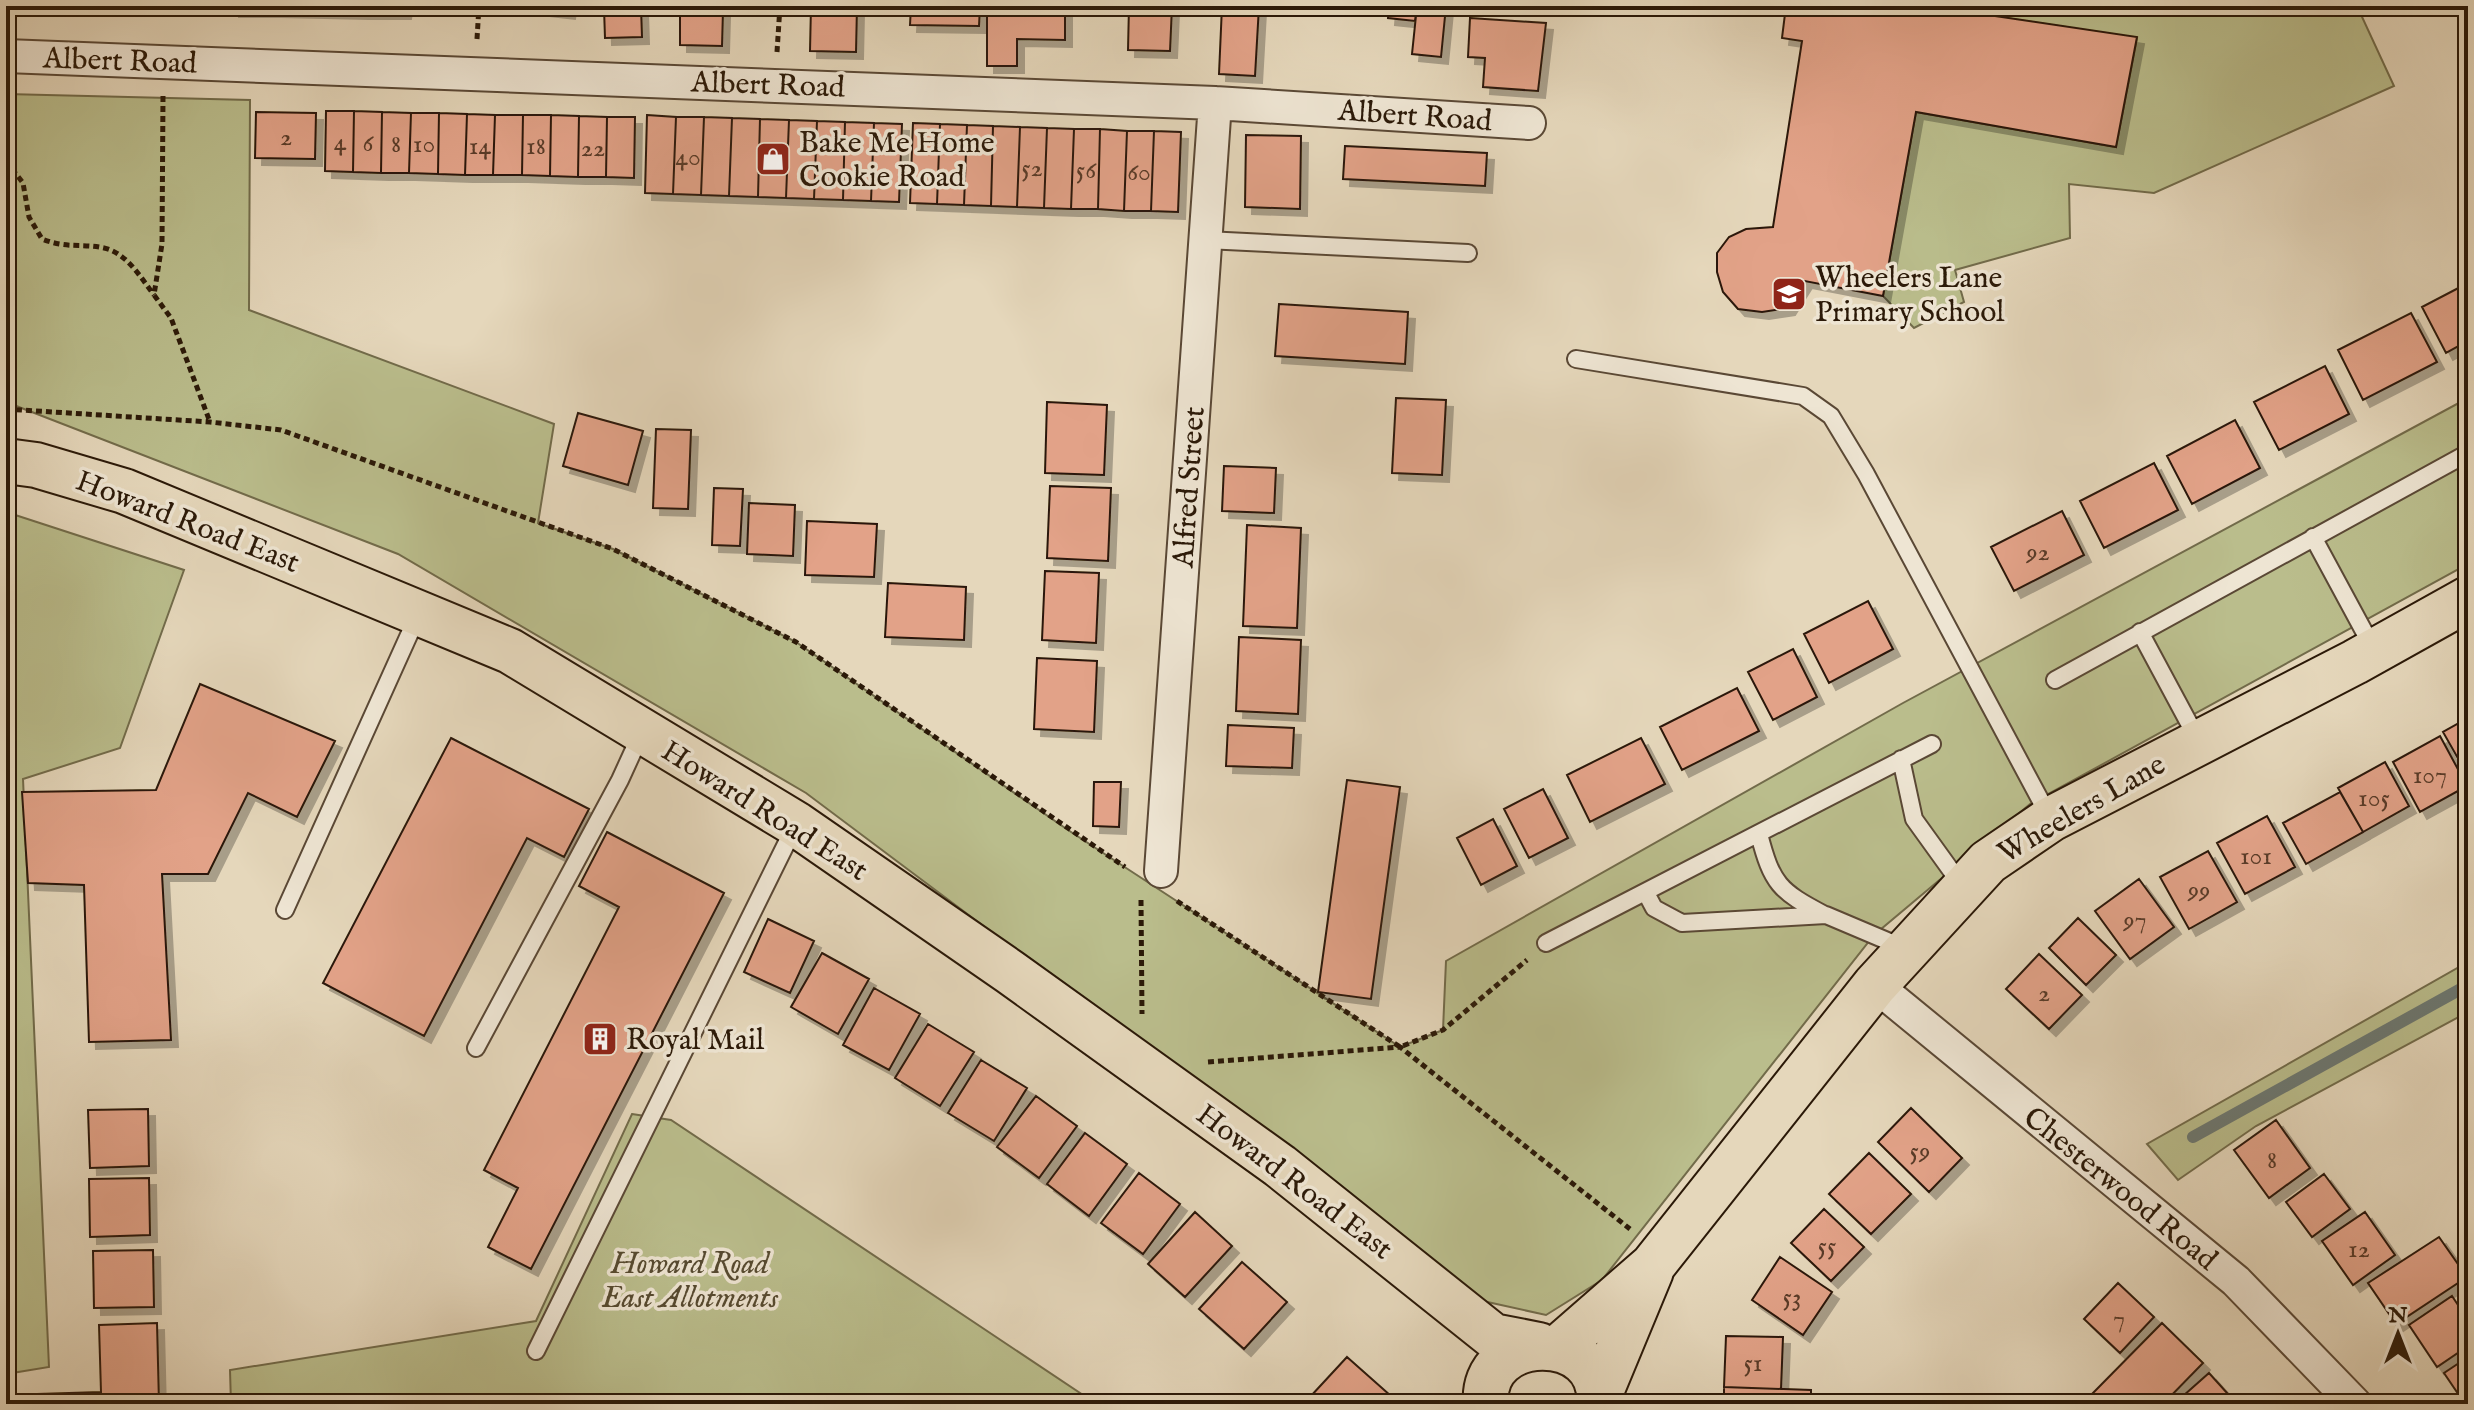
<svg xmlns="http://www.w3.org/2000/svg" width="2474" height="1410" viewBox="0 0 2474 1410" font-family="'IM FELL English',serif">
	<defs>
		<filter id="shadow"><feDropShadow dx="7" dy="7" stdDeviation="0" flood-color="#0004"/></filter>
	</defs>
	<rect width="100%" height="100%" fill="#e5d7bb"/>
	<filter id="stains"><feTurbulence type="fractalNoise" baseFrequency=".0025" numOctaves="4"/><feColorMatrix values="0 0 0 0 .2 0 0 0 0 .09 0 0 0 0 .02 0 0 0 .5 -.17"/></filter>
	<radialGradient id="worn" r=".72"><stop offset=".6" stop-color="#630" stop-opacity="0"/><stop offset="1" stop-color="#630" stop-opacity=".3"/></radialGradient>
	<path fill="#babd8c" stroke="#726b4a" stroke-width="2" d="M1927 6H2357L2394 86 2154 193 2069 184 2070 238 1955 270 1964 302 1914 328 1883 296 1916 112 2116 147 2137 38Z
		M6 94 250 100 249 310 554 424 538 523 613 549 796 642 1068 830 1400 1047 1443 1030 1446 961 1903 703 2468 398V564L2030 804 1874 935 1602 1280 1546 1315 1483 1301 806 793 398 554 6 402Z
		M6 512 184 570 120 748 23 779 49 1367 6 1374Z
		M2468 962V1012L2256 1126 2178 1180 2147 1144Z
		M632 1114 671 1120 1092 1401 231 1404 230 1370 536 1321Z"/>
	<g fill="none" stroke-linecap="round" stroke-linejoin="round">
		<path stroke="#6c7872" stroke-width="12" d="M2193 1137 2468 985"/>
	</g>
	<path fill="#e2a288" stroke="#2b1908" stroke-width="2" filter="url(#shadow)" d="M232 6H275V10H232Z
		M275 6H318V11L275 10Z
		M318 6H361V12L318 11Z
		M361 6H405L404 12H361Z
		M516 6H569L568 12Z
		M811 6H857L856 52 810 51Z
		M911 6H980L979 26 910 25Z
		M987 6H1065V40L1017 39V66H987Z
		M1129 6H1172L1170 51 1128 50Z
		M1222 6H1259L1255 76 1219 74Z
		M1389 6H1417L1415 21 1388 18Z
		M1417 6H1446L1441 57 1412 54Z
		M1786 6H1927L2137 37 2116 147 1916 112 1883 296 1805 281 1788 308 1762 312 1738 309 1723 292 1717 272V253L1729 237 1746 229 1773 227 1802 41 1782 38Z
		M641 7 642 37 605 38 604 8Z
		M680 10H723L722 46 680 45Z
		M1470 18 1546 23 1538 91 1483 87 1485 58 1468 57Z
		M326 111H354L353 172 325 171Z
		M354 111 382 112 381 173 353 172Z
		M256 112 316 113 315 159 255 158Z
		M382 112 411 113 409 173H381Z
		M411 113H439L438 174 409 173Z
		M439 113 467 114 465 175 438 174Z
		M467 114 495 115 493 175H465Z
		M495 115H523L522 175H493Z
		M523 115H551L550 176 522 175Z
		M551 115 579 116 578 177 550 176Z
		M647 115 676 117 673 194 645 193Z
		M579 116 607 117 606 177H578Z
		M607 117H635L634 178 606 177Z
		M676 117H704L701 195 673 194Z
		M704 117 732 118 729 196 701 195Z
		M732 118 760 119 758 197 729 196Z
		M760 119 789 120 786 198 758 197Z
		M789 120 817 121 814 199 786 198Z
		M817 121 845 122 843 200 814 199Z
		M845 122 874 123 871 201 843 200Z
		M874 123 902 124 899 202 871 201Z
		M913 123 940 124 937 204 910 203Z
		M940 124 967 125 964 205 937 204Z
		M967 125 993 126 991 206 964 205Z
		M993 126 1020 127 1017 207 991 206Z
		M1020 127 1047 128 1044 208 1017 207Z
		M1047 128 1074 129 1071 209 1044 208Z
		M1074 129H1100L1098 209H1071Z
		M1100 129 1127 131 1124 211 1098 209Z
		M1127 131H1154L1151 211H1124Z
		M1154 131 1181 132 1178 212 1151 211Z
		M1246 135 1301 136 1300 209 1245 207Z
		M1345 146 1487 153 1485 186 1343 179Z
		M2468 283V341L2446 353 2422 307Z
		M1279 304 1408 312 1405 364 1275 356Z
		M2411 313 2437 362 2363 400 2338 350Z
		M2325 366 2349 414 2279 450 2254 402Z
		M1396 398 1446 400 1442 475 1392 473Z
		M1047 402 1107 405 1104 475 1045 473Z
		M578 413 643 431 628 485 563 466Z
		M2235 420 2260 468 2192 504 2167 456Z
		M656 429 691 430 688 509 653 508Z
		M2154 463 2178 510 2104 548 2080 501Z
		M1224 466 1276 468 1274 513 1222 511Z
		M1050 486 1111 488 1108 561 1047 558Z
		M714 488 743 489 740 546 712 545Z
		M749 503 795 505 793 556 747 554Z
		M2062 511 2084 555 2014 591 1991 547Z
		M807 521 877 524 874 577 805 575Z
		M1247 525 1301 528 1297 628 1243 626Z
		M1045 571 1099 573 1096 643 1042 640Z
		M888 583 966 587 964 640 885 637Z
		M1868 601 1893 649 1829 683 1804 634Z
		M1239 637 1301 640 1298 714 1236 711Z
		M1793 649 1817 697 1773 720 1748 672Z
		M1037 658 1097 661 1094 732 1034 729Z
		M200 684 335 741 297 817 248 793 208 874H162L171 1040 89 1042 84 885 28 883 22 792 156 790Z
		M1737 688 1759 731 1682 770 1660 727Z
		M2468 718V776L2443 732Z
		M1228 725 1294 728 1292 768 1226 766Z
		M2440 736 2467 786 2420 812 2393 762Z
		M451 738 589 809 564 857 527 838 424 1036 323 983Z
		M1641 738 1665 784 1590 822 1567 775Z
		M2385 762 2409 806 2363 832 2338 788Z
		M1347 780 1400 787 1371 999 1318 992Z
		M1094 782H1121L1119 827 1093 826Z
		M1543 789 1568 838 1529 858 1504 809Z
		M2340 792 2363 832 2306 864 2283 823Z
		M2267 816 2295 867 2245 894 2217 843Z
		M1493 819 1517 866 1481 885 1457 838Z
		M607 832 724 893 531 1269 488 1247 518 1188 484 1170 619 907 579 886Z
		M2208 851 2237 902 2189 929 2160 877Z
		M2139 879 2174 927 2130 959 2095 911Z
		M2078 918 2116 955 2086 985 2049 948Z
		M768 919 814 941 790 993 744 972Z
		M822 953 869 979 838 1034 791 1007Z
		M2039 954 2082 995 2049 1029 2006 989Z
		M874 988 920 1014 889 1070 843 1045Z
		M928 1024 974 1052 940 1106 895 1078Z
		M981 1060 1027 1088 994 1141 948 1113Z
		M1036 1096 1077 1126 1039 1178 997 1147Z
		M1911 1108 1962 1158 1929 1192 1878 1142Z
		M148 1109 149 1166 90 1168 88 1110Z
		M2276 1120 2310 1168 2269 1198 2234 1150Z
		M1085 1133 1127 1164 1089 1216 1047 1184Z
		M1869 1153 1911 1194 1871 1234 1829 1194Z
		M1139 1173 1180 1204 1143 1254 1101 1223Z
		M2324 1174 2350 1209 2312 1237 2286 1202Z
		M149 1178 150 1235 90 1237 89 1179Z
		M1824 1209 1864 1247 1831 1281 1791 1243Z
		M1195 1212 1232 1246 1185 1297 1148 1264Z
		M2365 1212 2395 1255 2353 1285 2322 1241Z
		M2439 1237 2467 1277 2396 1324 2368 1283Z
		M153 1250 154 1307 94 1308 93 1251Z
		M1780 1257 1832 1292 1803 1335 1752 1300Z
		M1242 1262 1287 1302 1244 1349 1199 1309Z
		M2118 1283 2154 1317 2120 1353 2084 1319Z
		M2452 1296 2468 1320V1346L2437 1367 2409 1325Z
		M157 1323 159 1404H6V1395L101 1392 99 1325Z
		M2162 1323 2203 1363 2163 1404H2105L2093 1393Z
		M1726 1336 1783 1337 1781 1389 1724 1387Z
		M1347 1357 1400 1404H1318L1310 1397Z
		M2468 1357V1404H2465L2444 1373Z
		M2209 1373 2237 1404H2174Z
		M1724 1387 1811 1390V1404H1724Z"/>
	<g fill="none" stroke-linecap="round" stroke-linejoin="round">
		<g stroke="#5a4835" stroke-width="20">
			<path id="lane" d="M1206 240 1468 253
				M1576 359 1803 396 1831 416 1866 474 2050 818
				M2313 537 2373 648
				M2140 632 2198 740
				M2055 680 2468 453
				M1901 759 1914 819 1963 887
				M1759 834C1772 884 1779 891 1825 915
				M1646 893 1654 908 1682 923 1826 915 1904 948
				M285 910 418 615
				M1546 943 1932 744
				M476 1048 620 780 641 734
				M536 1351 795 826"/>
		</g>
		<g stroke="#5a4835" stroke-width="36">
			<path id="street" d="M6 56 1215 103 1529 123
				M1161 871 1215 103
				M1875 985 2236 1281 2355 1404"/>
		</g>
		<g stroke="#2b1908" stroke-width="48">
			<path id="primary" d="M6 461 36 465 124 491 510 651 796 824 1010 972 1280 1166 1493 1336 1539 1345
				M1559 1347 1653 1265 1875 985 1988 862 2051 819 2355 662 2468 599
				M1600 1394 1651 1271
				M1486 1404C1479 1330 1605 1328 1599 1404"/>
		</g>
		<path stroke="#2b1908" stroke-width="5" stroke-dasharray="6 4" stroke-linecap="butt" d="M477 39 479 6
			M777 52 780 6
			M163 96 162 244 154 295 171 318 210 422
			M6 161 23 183 29 217 42 239C67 249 81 243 104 248 127 253 141 278 154 295
			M6 409 210 422 281 430 613 549 796 642 1125 867
			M1141 900 1142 1014
			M1177 901 1400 1047 1443 1030 1527 960
			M1208 1062 1400 1047 1630 1229"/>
		<use href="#lane" stroke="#eee5d3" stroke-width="16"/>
		<use href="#street" stroke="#eee5d3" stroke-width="32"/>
		<use href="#primary" stroke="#e5d7bb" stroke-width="44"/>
	</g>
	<defs>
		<g id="shop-square" transform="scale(1.8)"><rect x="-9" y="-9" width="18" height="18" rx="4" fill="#8f2418" stroke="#eee5d3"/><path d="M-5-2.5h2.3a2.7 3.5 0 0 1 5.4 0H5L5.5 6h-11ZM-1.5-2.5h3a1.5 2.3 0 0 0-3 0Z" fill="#fff"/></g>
		<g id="school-square" transform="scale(1.8)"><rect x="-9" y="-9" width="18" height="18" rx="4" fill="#8f2418" stroke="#eee5d3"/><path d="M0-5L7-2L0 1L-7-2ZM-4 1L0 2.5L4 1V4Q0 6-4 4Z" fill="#fff"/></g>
		<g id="building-square" transform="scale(1.8)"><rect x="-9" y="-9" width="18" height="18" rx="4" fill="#8f2418" stroke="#eee5d3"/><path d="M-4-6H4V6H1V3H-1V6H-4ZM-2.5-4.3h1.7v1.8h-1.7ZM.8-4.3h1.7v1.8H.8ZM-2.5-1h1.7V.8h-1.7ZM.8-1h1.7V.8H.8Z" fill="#fff"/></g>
	</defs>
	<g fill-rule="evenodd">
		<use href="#shop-square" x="773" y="159"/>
		<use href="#school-square" x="1789" y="294"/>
		<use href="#building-square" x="600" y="1039"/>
	</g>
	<g text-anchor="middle" stroke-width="7" stroke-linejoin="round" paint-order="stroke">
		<g font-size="26" fill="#593b28">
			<text x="286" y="145">2</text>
			<text x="340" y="150">4</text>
			<text x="368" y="151">6</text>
			<text x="396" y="152">8</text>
			<text x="424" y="152">10</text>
			<text x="480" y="154">14</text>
			<text x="536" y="154">18</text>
			<text x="593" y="156">22</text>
			<text x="688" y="165">40</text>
			<text x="1032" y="176">52</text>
			<text x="1086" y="178">56</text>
			<text x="1139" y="180">60</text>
			<text x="2038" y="560">92</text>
			<text x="2430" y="783">107</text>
			<text x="2374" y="806">105</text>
			<text x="2256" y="864">101</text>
			<text x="2199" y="898">99</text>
			<text x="2135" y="928">97</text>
			<text x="2044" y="1001">2</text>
			<text x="1920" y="1159">59</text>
			<text x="2272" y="1168">8</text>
			<text x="1827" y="1254">55</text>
			<text x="2359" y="1257">12</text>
			<text x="1792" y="1305">53</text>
			<text x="2119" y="1327">7</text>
			<text x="1753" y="1371">51</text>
		</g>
		<g font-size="30" fill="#2b1908" stroke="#eee5d3">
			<text transform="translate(120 60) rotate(2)" y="10">Albert Road</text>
			<text transform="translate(768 84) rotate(2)" y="10">Albert Road</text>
			<text transform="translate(1415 115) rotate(4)" y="10">Albert Road</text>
			<text transform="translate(1188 487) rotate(-86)" y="10">Alfred Street</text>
			<text transform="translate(188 521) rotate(21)" y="10">Howard Road East</text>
			<text transform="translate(2081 808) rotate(-30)" y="10">Wheelers Lane</text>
			<text transform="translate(765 810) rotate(32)" y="10">Howard Road East</text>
			<text transform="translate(1295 1181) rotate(37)" y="10">Howard Road East</text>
			<text transform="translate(2121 1188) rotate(39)" y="10">Chesterwood Road</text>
		</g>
		<g font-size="30" fill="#2b1908" stroke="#eee5d3" text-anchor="start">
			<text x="799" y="152">Bake Me Home<tspan x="799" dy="34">Cookie Road</tspan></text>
			<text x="1815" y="287">Wheelers Lane<tspan x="1815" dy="34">Primary School</tspan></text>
			<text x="626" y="1049">Royal Mail</text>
		</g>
		<g font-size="30" font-style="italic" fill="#564a30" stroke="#eee5d3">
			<text x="690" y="1273">Howard Road<tspan x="690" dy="34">East Allotments</tspan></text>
		</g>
	</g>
	<rect width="2474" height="1410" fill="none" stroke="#e5d7bb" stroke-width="32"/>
	<rect x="8" y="8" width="2458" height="1394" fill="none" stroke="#2b1908" stroke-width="4"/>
	<rect x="16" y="16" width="2442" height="1378" fill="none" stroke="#2b1908" stroke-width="2"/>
	<g transform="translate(2398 1334)" stroke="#eee5d3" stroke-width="6" paint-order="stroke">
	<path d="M0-6L14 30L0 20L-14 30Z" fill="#2b1908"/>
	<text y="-12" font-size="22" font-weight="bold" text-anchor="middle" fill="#2b1908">N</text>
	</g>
	<rect width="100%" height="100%" filter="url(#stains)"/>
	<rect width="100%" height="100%" fill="url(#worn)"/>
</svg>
